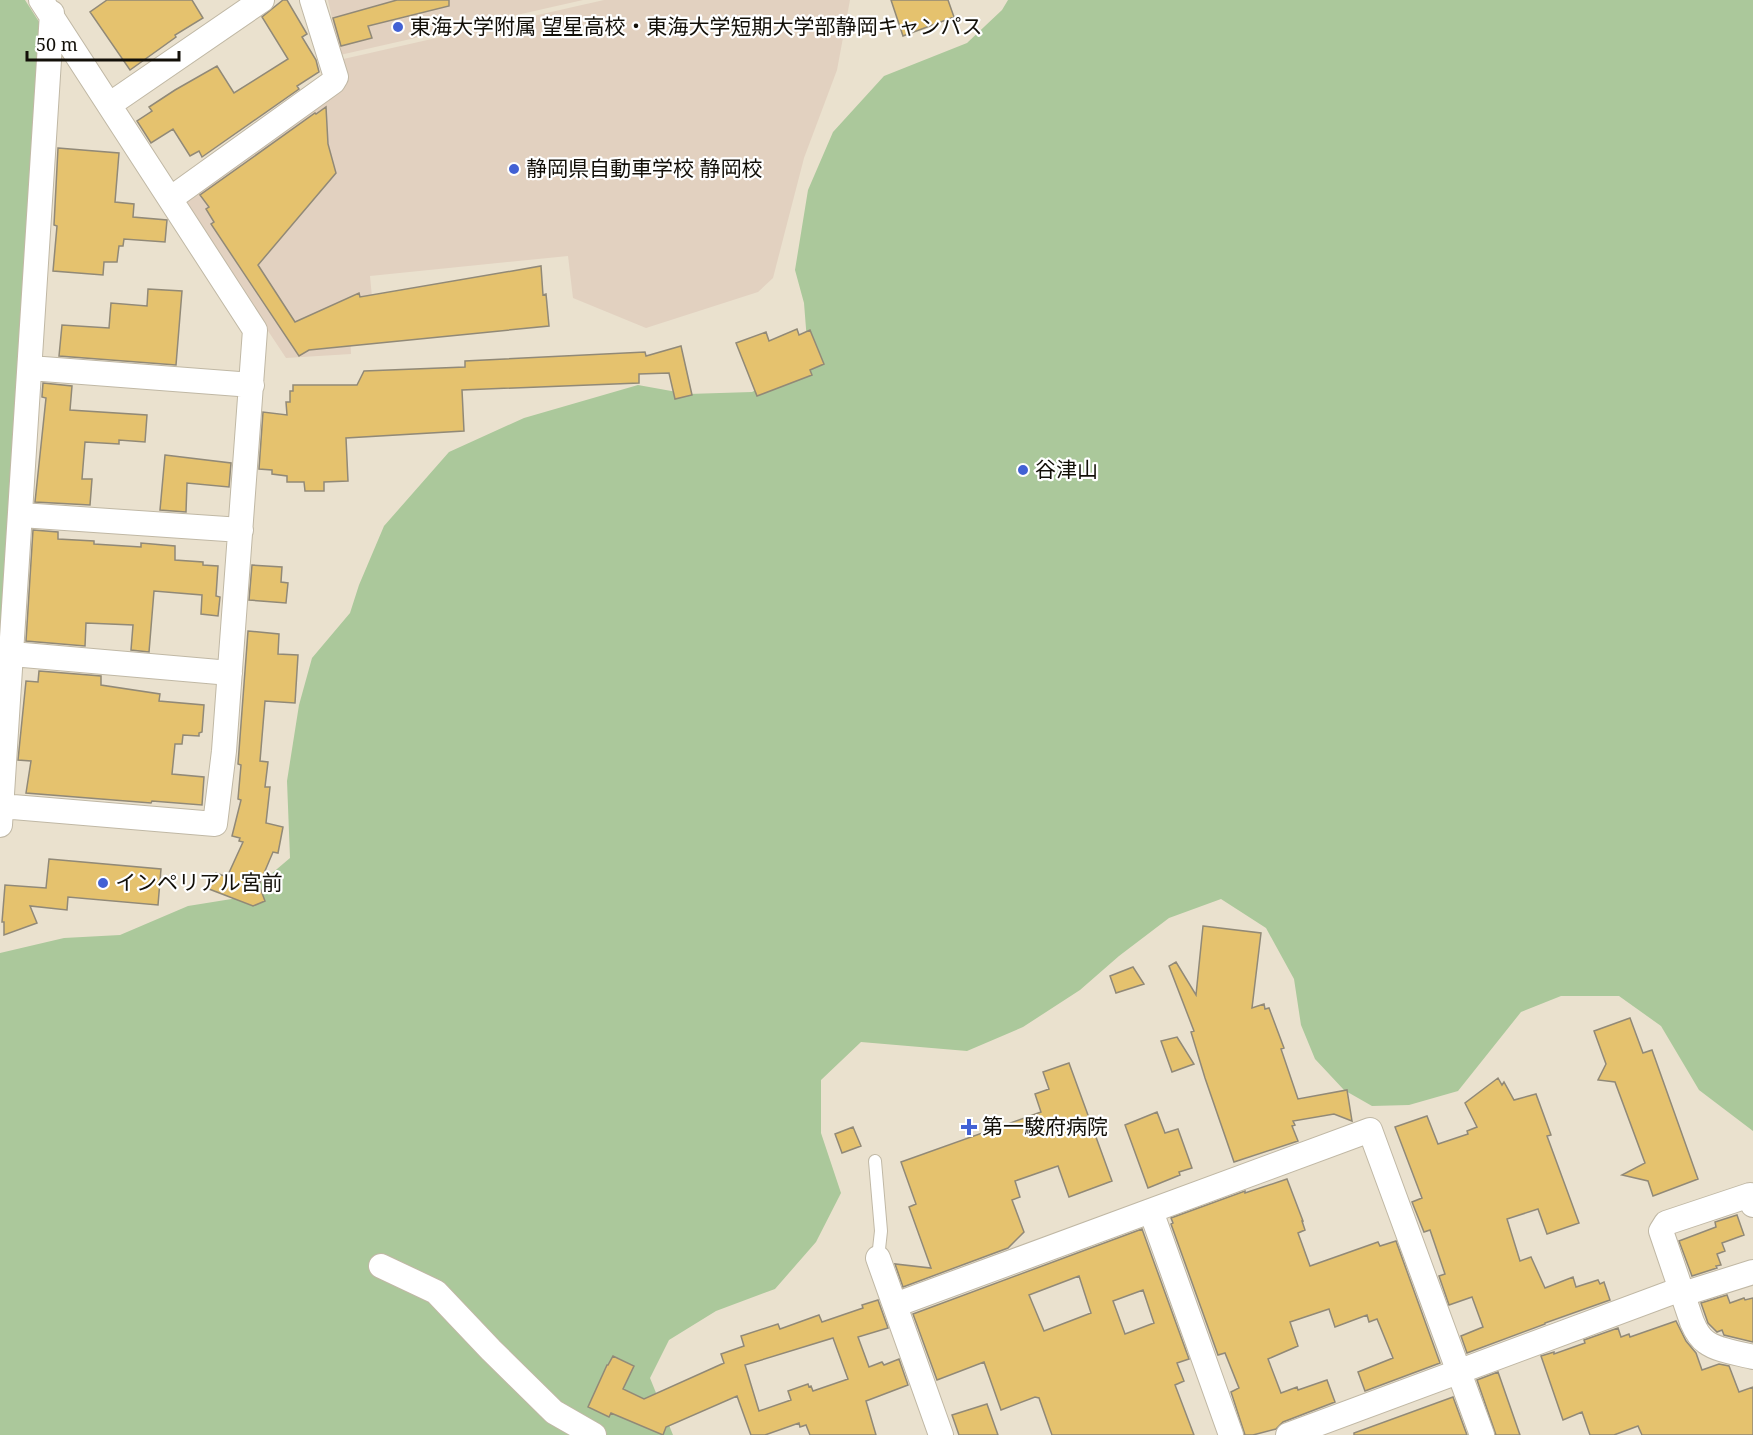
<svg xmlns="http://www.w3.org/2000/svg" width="1753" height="1435" viewBox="0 0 1753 1435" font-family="'Noto Serif','Noto Sans JP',serif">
	<rect width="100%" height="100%" fill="#eae1ce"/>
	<path fill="#e2d1c0" d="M328 0H583L340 55Z
		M604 0H850L837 70 804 158 773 278 758 292 646 328 573 298 568 256 370 276 374 319 350 329 351 354 286 358 182 201 339 60Z"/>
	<path fill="#abc89b" d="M0 0H25L43 28 0 681Z
		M1008 0H1753V1131L1699 1090 1661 1026 1619 996H1561L1521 1012 1458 1091 1409 1105 1372 1106 1344 1090 1315 1059 1301 1025 1294 979 1266 928 1221 899 1169 918 1119 956 1080 990 1023 1027 967 1051 861 1042 821 1080V1133L841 1193 816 1242 775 1289 716 1311 669 1340 650 1378 673 1435H0V953L64 938 120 935 188 906 244 897 290 858 287 781 299 705 312 658 350 613 359 585 384 526 449 452 524 418 638 385 688 394 752 392 792 370 807 341 804 303 795 270 808 190 833 132 884 76 967 43 1002 10Z"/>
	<path fill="#e5c26e" stroke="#918977" stroke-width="1.5" fill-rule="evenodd" d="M107 0H192L203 18 175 35 176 37 130 70 90 12Z
		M283 0H287L307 34 302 37 316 60 319 72 297 86 299 89 202 157 199 151 190 156 173 129 151 143 137 121 152 111 149 107 175 90 217 66 234 93 288 59 262 17Z
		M397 0H449V6L368 26 372 38 341 46 333 18Z
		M891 0H948L954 17 903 36Z
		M326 107 328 144 336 173 258 265 295 322 359 293 360 297 541 266 543 295 546 294 549 326 309 350 299 356 211 224 214 222 206 209 209 207 200 195 315 113 316 114Z
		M58 148 119 153 115 202 134 204 133 217 167 220 165 242 124 239 123 246H119L117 262H104L103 275 53 271 57 226 54 225Z
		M148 289 182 291 176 365 59 356 62 325 109 328 111 303 147 306Z
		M797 329 799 335 810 330 824 364 810 370 812 375 757 396 736 343 766 332 769 341Z
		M681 346 692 395 675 399 669 373 639 374V383L462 390 464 431 346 438 348 481 324 482V491H305L304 482H287V476L272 474V470L259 469 263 412 287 415 286 402H290V391H293V385H357L364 371 465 367V361L645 352 646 356Z
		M43 383 72 386 70 410 147 415 145 442 119 440V444L85 442 82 479H92L90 505 35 502 46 398 42 397Z
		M165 455 231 463 229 487 187 483 186 512 160 510Z
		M33 530 58 532V539L94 541V544L141 547V543L175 546V560L203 562V565L218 566 216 596 220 597 218 616 201 614 202 595 154 591 149 652 131 650 133 625 86 623 85 646 26 641Z
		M252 565 282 567 281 582 288 583 286 603 249 600Z
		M248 631 279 634 278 654 298 655 295 703 265 701 260 761 268 762 265 787H270L266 823 283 827 278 853 273 852 259 885 265 901 253 906 209 889 216 873 227 877 243 842 239 841 240 838 232 836 241 800 238 799 241 765 238 764Z
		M39 671 101 676V685L160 694 159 701 204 705 202 732 199 733V736L183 735 182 744H175L172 774 204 777 202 805 152 801 151 803 26 793 31 761 18 760 26 681 38 682Z
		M49 859 161 869 158 905 68 897 67 910 30 906 37 923 4 935V922H2L5 885 46 888Z
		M1203 926 1261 933 1252 1008 1264 1004 1265 1009 1269 1008 1284 1048 1281 1049 1298 1099 1347 1090 1352 1121 1334 1114 1293 1121 1295 1125 1292 1126 1298 1141 1234 1162 1205 1078 1191 1032 1194 1031 1169 966 1176 962 1196 995Z
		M1133 967 1144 984 1116 993 1110 976Z
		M1630 1018 1643 1053 1652 1050 1698 1179 1653 1196 1648 1181 1622 1175 1645 1163 1615 1082 1598 1080 1606 1064 1594 1031Z
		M1177 1037 1194 1064 1172 1072 1161 1041Z
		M1069 1063 1112 1181 1069 1197 1058 1166 1015 1181 1020 1197 1012 1200 1024 1232 1008 1248 903 1287 895 1264 931 1268 909 1207 916 1204 901 1162 1041 1112 1035 1094 1049 1089 1043 1072Z
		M1498 1078 1502 1085 1504 1082 1514 1100 1536 1094 1551 1135 1547 1136 1579 1223 1547 1234 1538 1209 1507 1219 1520 1261 1531 1257 1545 1288 1573 1277 1576 1287 1598 1280 1600 1284 1604 1282 1610 1300 1545 1323V1324L1467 1353 1461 1336 1483 1327 1472 1297 1449 1305 1439 1276 1445 1274 1430 1230 1424 1232 1412 1202 1422 1198 1395 1127 1427 1116 1438 1144 1468 1134 1467 1131 1477 1127 1465 1103Z
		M1157 1112 1165 1133 1178 1129 1192 1168 1179 1172 1180 1175 1148 1188 1125 1125Z
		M853 1127 861 1146 842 1153 835 1134Z
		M1287 1179 1303 1221H1302L1305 1230 1298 1233 1310 1266 1378 1242 1380 1246 1396 1241 1440 1363 1365 1391 1358 1372 1393 1358 1377 1319 1369 1322 1367 1315 1335 1327 1329 1309 1290 1322 1298 1346 1268 1359 1281 1393 1297 1387 1298 1390 1327 1380 1335 1402 1283 1422 1276 1429 1253 1435H1245L1231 1392 1239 1388 1225 1353 1218 1355 1171 1224 1173 1223 1171 1218 1245 1191V1193Z
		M1737 1215 1744 1235 1722 1243 1725 1251 1717 1254 1721 1265 1716 1266 1717 1268 1692 1276 1679 1241 1716 1227 1715 1222Z
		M1142 1229 1189 1359 1177 1363 1184 1381 1175 1385 1194 1435H1052L1039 1398 1035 1397 1001 1410 984 1362 937 1380 913 1314ZM1079 1276 1091 1313 1044 1331 1029 1295ZM1143 1290 1154 1323 1125 1334 1113 1301Z
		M1727 1295 1730 1303 1744 1298 1745 1300 1753 1298V1342L1724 1335 1722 1330 1717 1332 1708 1323 1701 1303Z
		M878 1300 888 1328 858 1337 869 1367 882 1362 884 1365 899 1359 908 1385 866 1401 876 1435H810L806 1425 800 1427 799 1423 765 1435H751L737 1396 666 1427 663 1435 611 1413 609 1417 588 1407 607 1365H608L613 1356 634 1366 623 1389 644 1399 724 1363 721 1354 744 1346 741 1336 778 1324 780 1329 819 1315 822 1322 863 1308 862 1305ZM833 1338 848 1379 813 1391 811 1386 809 1387 808 1384 788 1391 791 1400 759 1411 745 1365Z
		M1676 1321 1686 1341 1696 1353 1702 1370 1719 1364 1729 1366 1739 1392 1753 1387V1435H1642L1638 1426 1614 1435H1590L1582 1412 1563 1420 1541 1356 1554 1352V1354L1585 1343 1584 1340 1618 1328 1621 1337 1629 1334 1630 1337Z
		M1498 1372 1520 1435H1496L1477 1380Z
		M1453 1397 1467 1435H1354V1433Z
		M987 1404 998 1435H959L952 1415Z"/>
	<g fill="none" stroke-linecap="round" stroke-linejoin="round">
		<g stroke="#c0b8a5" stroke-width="14">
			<path id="service" d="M875 1161 881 1231 878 1258"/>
		</g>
		<g stroke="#c0b8a5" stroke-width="26">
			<path id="minor" d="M109 105 262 0
				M170 199 333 82 336 77 312 0
				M30 368 252 385
				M21 515 241 530
				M12 654 230 673
				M1 806 215 824 224 751 255 330 41 0
				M0 825 52 13
				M1753 1205 1750 1195 1666 1223 1661 1231 1692 1322C1695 1329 1700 1338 1706 1342 1718 1351 1739 1353 1753 1357
				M1151 1211 1231 1435
				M878 1258 941 1435
				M381 1266 436 1292 491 1350 554 1412 594 1435
				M1683 1294 1753 1272
				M895 1305 1370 1130 1482 1435
				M1288 1435 1681 1289"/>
		</g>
		<use href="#service" stroke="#fff" stroke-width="12"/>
		<use href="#minor" stroke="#fff" stroke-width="24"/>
	</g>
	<g fill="#4261d4" stroke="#fff" stroke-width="2">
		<circle cx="398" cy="27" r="6"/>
		<circle cx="514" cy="169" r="6"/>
		<circle cx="1023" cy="470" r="6"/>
		<circle cx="103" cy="883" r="6"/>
		<path d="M966 1118h6v6h6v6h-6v6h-6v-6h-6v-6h6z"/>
	</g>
	<g text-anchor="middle" stroke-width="4.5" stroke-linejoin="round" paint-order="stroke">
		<g font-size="21" fill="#120f08" stroke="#fff" text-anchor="start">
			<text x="410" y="34">東海大学附属 望星高校・東海大学短期大学部静岡キャンパス</text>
			<text x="526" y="176">静岡県自動車学校 静岡校</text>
			<text x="1035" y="477">谷津山</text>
			<text x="115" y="890">インペリアル宮前</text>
			<text x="982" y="1134">第一駿府病院</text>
		</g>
	</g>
	<path d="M27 51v9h152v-9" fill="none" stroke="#120f08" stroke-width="3"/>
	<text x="36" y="51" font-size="18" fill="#120f08" stroke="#ffffff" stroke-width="4.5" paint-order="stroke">50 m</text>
</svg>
